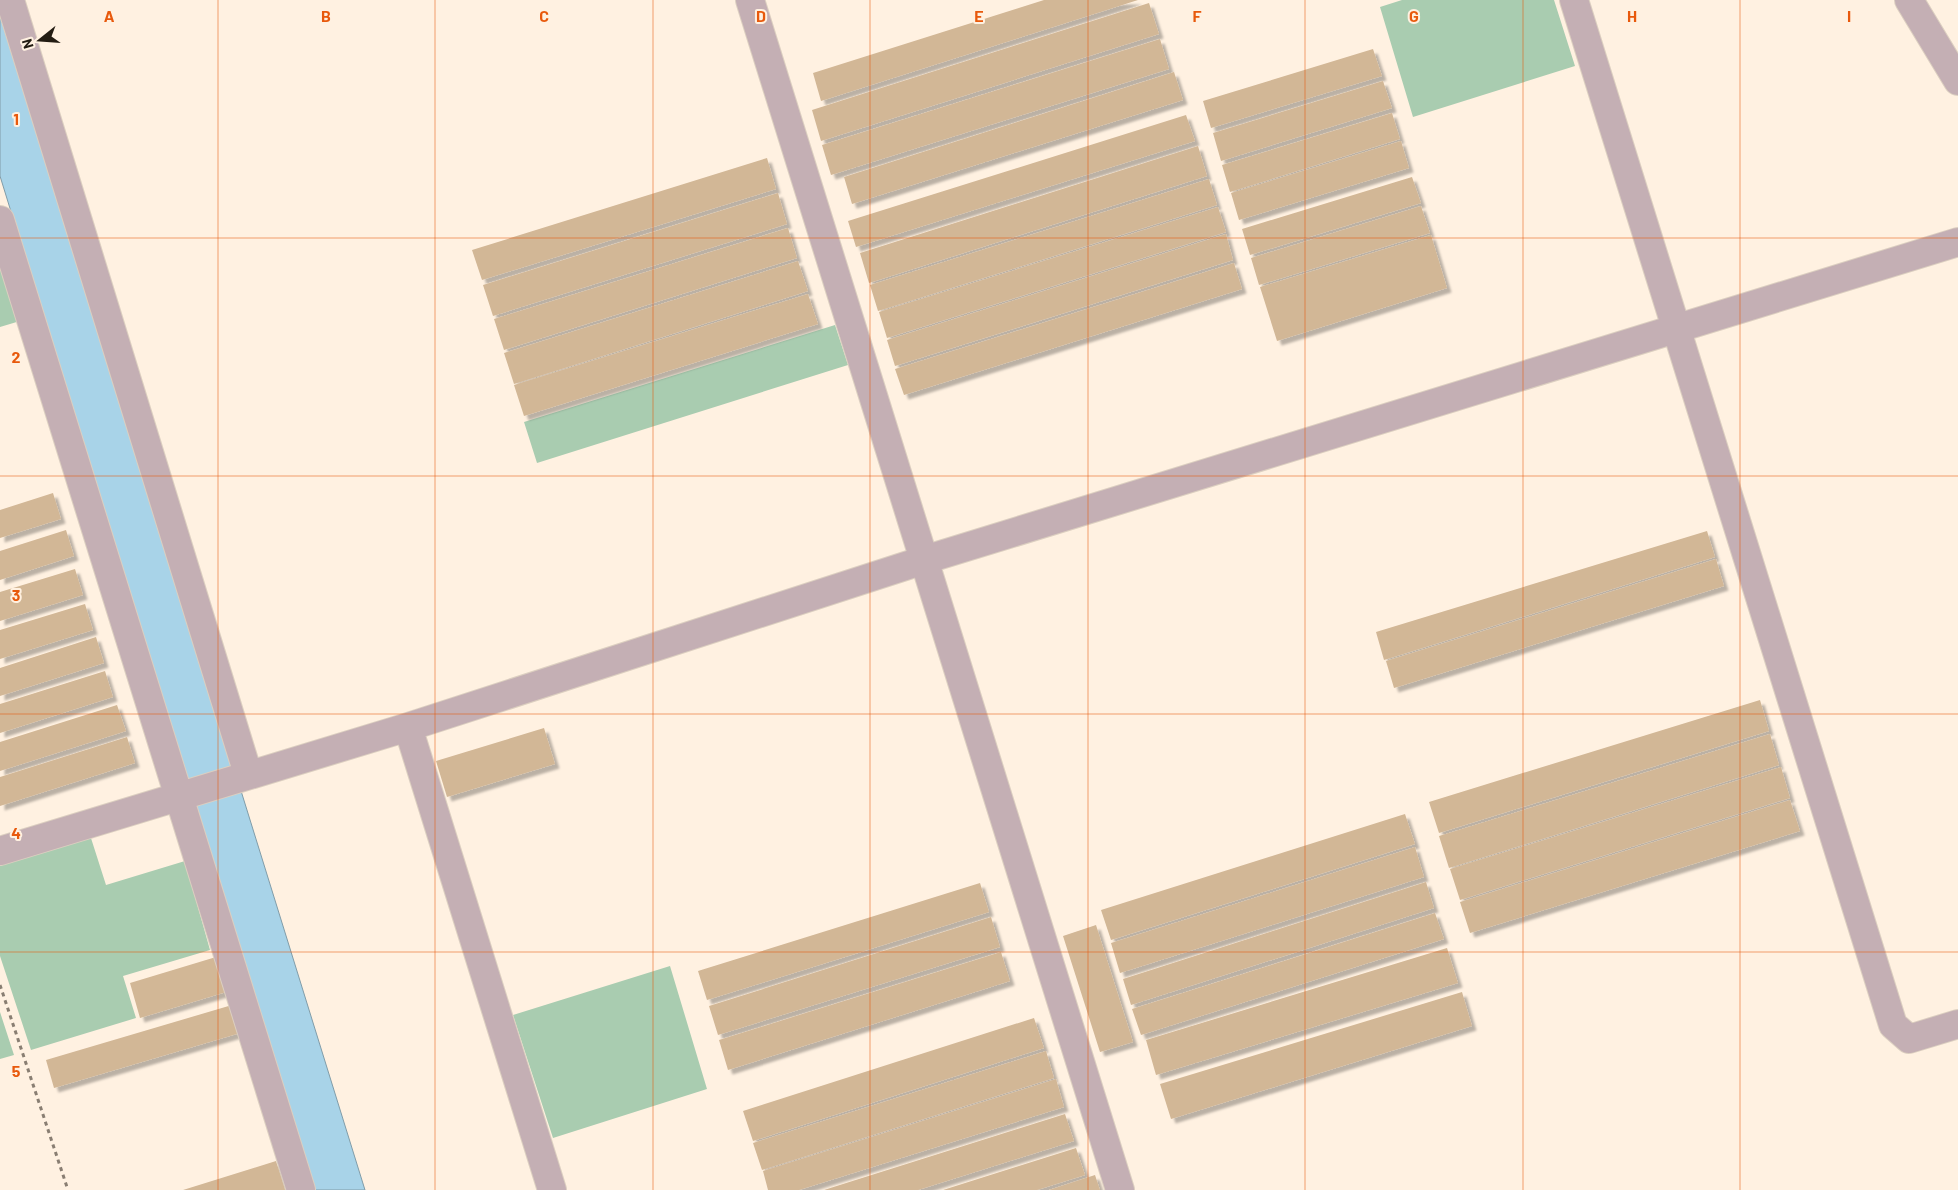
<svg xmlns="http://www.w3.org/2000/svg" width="1958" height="1190" viewBox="0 0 1958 1190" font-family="Barlow,sans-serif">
	<defs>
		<filter id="shadow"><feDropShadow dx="4.5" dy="4.5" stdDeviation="1" flood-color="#0004"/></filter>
	</defs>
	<rect width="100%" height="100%" fill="#fff1e1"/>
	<path fill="#a9ccb0" d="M1402 0H1554L1575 66 1413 117 1380 7Z
		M0 256 20 321 0 327Z
		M835 325 848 365 537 463 524 422Z
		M90 835 106 885 185 861 210 950 123 976 136 1018 31 1050 0 956V866Z
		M670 966 707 1089 553 1138 513 1015Z
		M0 1012 14 1055 0 1059Z"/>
	<path fill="#a8d3e8" stroke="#809ca8" d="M0 15 365 1190H310L181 762 0 176Z"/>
	<path fill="#d2b796" filter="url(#shadow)" d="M1044 0H1138L821 101 813 73Z
		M1149 3 1159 34 821 141 812 110Z
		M1160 39 1169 69 831 175 822 145Z
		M1373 49 1382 76 1211 128 1203 101Z
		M1174 72 1183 100 852 204 844 177Z
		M1383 81 1392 108 1221 161 1213 133Z
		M1392 113 1400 139 1230 192 1222 165Z
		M1186 115 1195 141 856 247 848 221Z
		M1401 141 1409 168 1239 220 1231 193Z
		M1198 146 1207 176 869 283 860 253Z
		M767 158 776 189 482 280 472 250Z
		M1412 177 1421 203 1250 255 1242 229Z
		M1209 179 1217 205 878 311 870 285Z
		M778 193 787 224 493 316 483 285Z
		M1421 206 1430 233 1259 285 1251 258Z
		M1218 207 1226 232 887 338 879 312Z
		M788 228 797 258 504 350 494 319Z
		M1226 234 1233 260 895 366 887 340Z
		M1431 235 1447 288 1277 341 1260 287Z
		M798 261 808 291 514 384 504 353Z
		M1234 263 1242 289 904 395 895 369Z
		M808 294 818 324 524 416 514 385Z
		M53 493 61 519 0 538V510Z
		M66 530 74 556 0 580V551Z
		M1707 531 1715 557 1384 660 1376 632Z
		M1716 559 1724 586 1394 688 1386 661Z
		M75 569 83 595 0 621V592Z
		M85 604 93 630 0 659V630Z
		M96 637 104 663 0 696V668Z
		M105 671 113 697 0 733V704Z
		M1760 700 1769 731 1439 833 1429 802Z
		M117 705 126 731 0 771V742Z
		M544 728 555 764 447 797 436 761Z
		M1770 734 1779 765 1449 868 1439 836Z
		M127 737 135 763 0 806V777Z
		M1781 767 1790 798 1460 900 1450 869Z
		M1790 800 1800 831 1470 933 1460 902Z
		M1405 814 1415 844 1111 940 1101 910Z
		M1415 847 1424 877 1120 973 1111 943Z
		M1426 882 1434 908 1131 1005 1123 979Z
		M980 883 989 912 707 1000 698 971Z
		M1435 913 1444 939 1141 1035 1132 1009Z
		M991 917 1000 947 718 1035 709 1006Z
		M1096 925 1133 1042 1100 1052 1063 936Z
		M1447 948 1458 983 1156 1075 1146 1040Z
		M1001 952 1010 981 728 1070 719 1040Z
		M216 957 226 992 140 1018 130 983Z
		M1462 992 1472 1026 1171 1119 1160 1084Z
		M232 1005 240 1033 54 1088 46 1060Z
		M1034 1018 1044 1048 753 1141 743 1111Z
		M1046 1051 1054 1078 762 1170 753 1143Z
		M1056 1079 1064 1107 799 1190H768L763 1171Z
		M1065 1114 1074 1141 918 1190H824Z
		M1076 1148 1085 1175 1037 1190H943Z
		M276 1161 285 1190H183Z
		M1095 1175 1100 1190H1049Z"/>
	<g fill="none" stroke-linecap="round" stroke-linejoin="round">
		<g stroke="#dccfc0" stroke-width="30">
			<path id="street" d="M10 0 248 774
				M750 0 1120 1190
				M1574 0 1893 1025 1909 1039 1958 1024
				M1909 0 1958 81
				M0 220 301 1190
				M408 727 552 1190
				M0 851 408 727 924 560 1958 242"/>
		</g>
		<path stroke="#897e72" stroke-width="3" stroke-dasharray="4 4" stroke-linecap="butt" d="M0 985 68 1190"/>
		<use href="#street" stroke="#c4afb4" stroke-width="28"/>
	</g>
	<path fill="none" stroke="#e8590c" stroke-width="1" stroke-opacity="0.55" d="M218 0V1190M435 0V1190M653 0V1190M870 0V1190M1088 0V1190M1305 0V1190M1523 0V1190M1740 0V1190M0 238H1958M0 476H1958M0 714H1958M0 952H1958"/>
	<g font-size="16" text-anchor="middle" font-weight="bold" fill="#e8590c" stroke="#fff1e1" stroke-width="4" stroke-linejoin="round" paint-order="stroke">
		<text x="109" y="22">A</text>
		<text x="326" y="22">B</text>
		<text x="544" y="22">C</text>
		<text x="761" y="22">D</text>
		<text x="979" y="22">E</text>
		<text x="1197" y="22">F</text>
		<text x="1414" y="22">G</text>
		<text x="1632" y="22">H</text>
		<text x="1849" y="22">I</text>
		<text x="16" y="125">1</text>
		<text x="16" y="363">2</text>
		<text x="16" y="601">3</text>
		<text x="16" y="839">4</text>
		<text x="16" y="1077">5</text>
	</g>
	<g transform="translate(40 40) rotate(253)" stroke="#fff1e1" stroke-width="4" paint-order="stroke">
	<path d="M0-4L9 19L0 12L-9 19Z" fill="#231c12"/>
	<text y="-8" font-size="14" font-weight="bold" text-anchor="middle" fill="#231c12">N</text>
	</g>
</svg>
